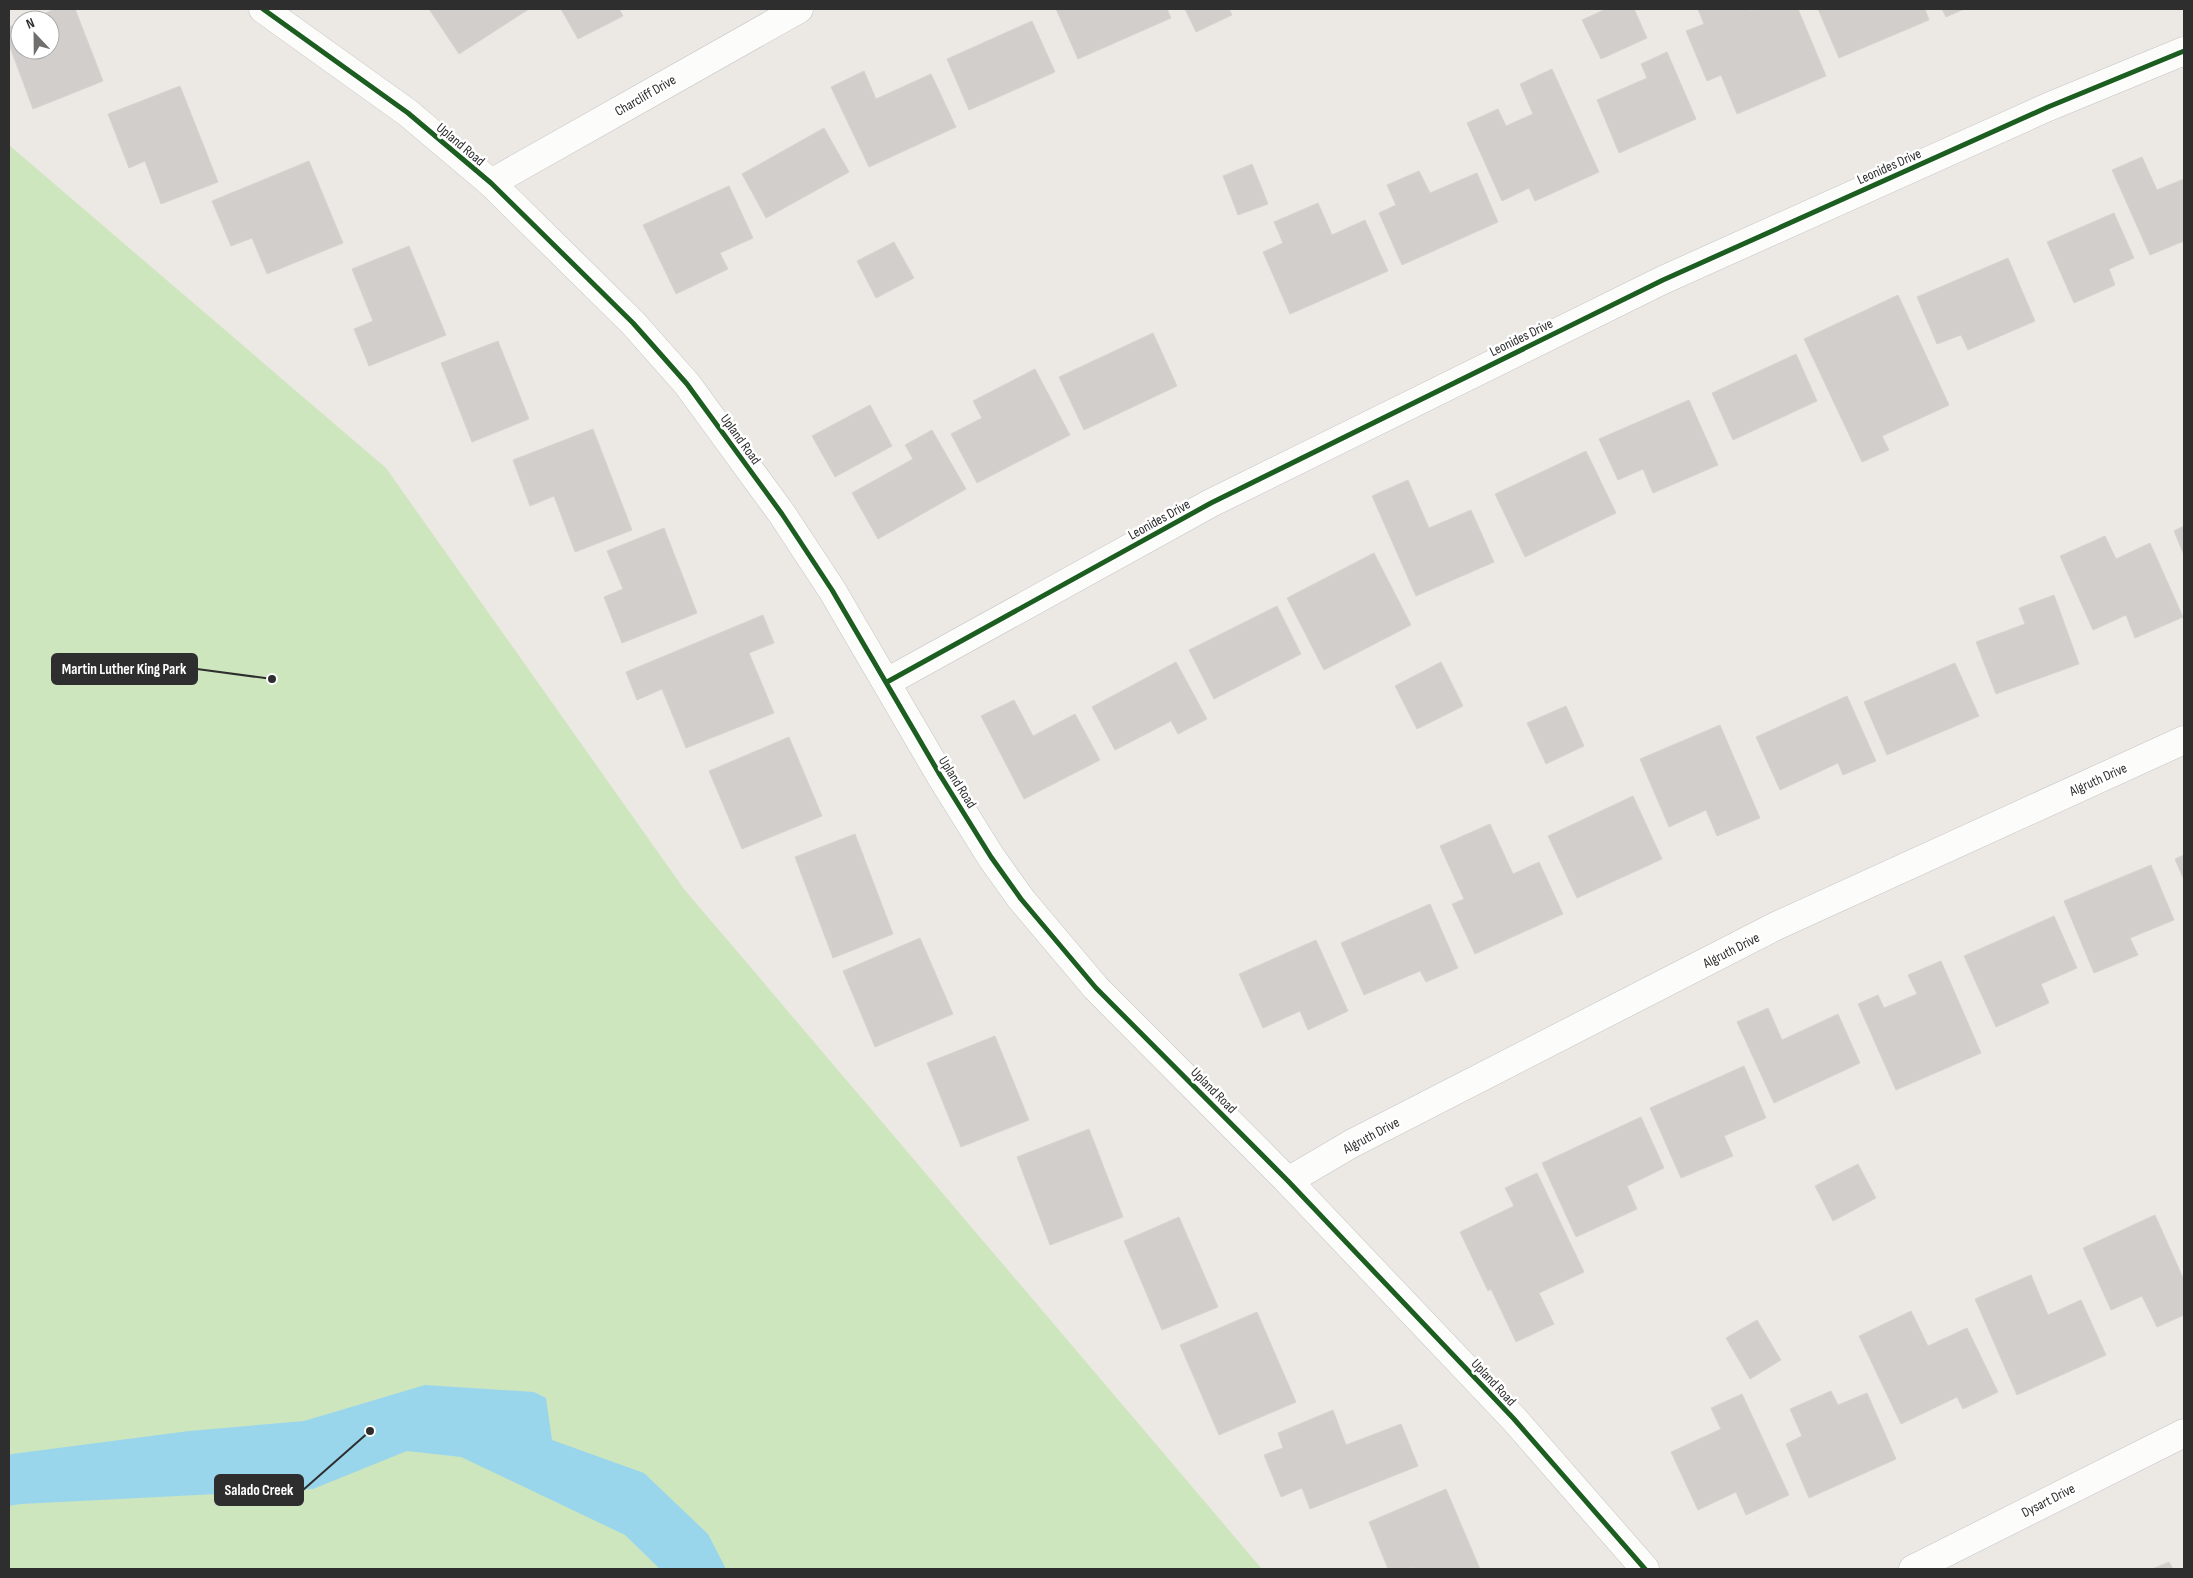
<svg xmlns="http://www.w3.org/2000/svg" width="2193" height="1578" viewBox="0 0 2193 1578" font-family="'Sofia Sans Condensed',sans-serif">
	<rect width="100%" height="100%" fill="#ece8e4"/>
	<path fill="#cee6be" d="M9 145 386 468 684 889 1262 1569H9Z"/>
	<path fill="#99d6ec" d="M425 1385 534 1392 546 1398 552 1440 644 1473 708 1534 726 1569H660L625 1535 461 1457 407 1451 313 1489 21 1504 9 1506V1455L12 1454 189 1431 304 1421Z"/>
	<path fill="#d1cecb" stroke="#d7d4d0" d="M56 9H75L103 81 33 109 9 44V27L20 22V50H50V20H26Z
		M429 9H529L459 54Z
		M561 9H619L623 16 578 39Z
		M1056 9H1167L1171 18 1078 59Z
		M1185 9H1229L1232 15 1196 32Z
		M1606 9H1634L1647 38 1601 59 1582 20Z
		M1698 9H1750L1751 11 1757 9H1798L1826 76 1737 114 1721 75 1707 81 1686 31 1704 24Z
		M1818 9H1925L1929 20 1839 58Z
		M1942 9H1964L1946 17Z
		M1032 21 1055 72 969 110 947 59Z
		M1667 52 1696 119 1619 153 1597 100 1647 78 1641 64Z
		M1552 69 1599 172 1535 201 1529 188 1502 201 1467 123 1498 109 1506 126 1533 114 1520 84Z
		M864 71 876 99 931 74 956 127 869 167 831 87Z
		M180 86 218 182 161 204 145 161 129 168 108 114Z
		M824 128 849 172 766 218 742 174Z
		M2142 157 2157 190 2184 179V241L2150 255 2112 170Z
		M309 161 343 243 267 274 252 238 231 246 212 201Z
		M1252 164 1268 204 1238 215 1223 176Z
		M1419 171 1430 193 1477 173 1498 222 1402 265 1379 213 1396 205 1387 185Z
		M729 186 753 238 720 253 728 269 676 294 643 225Z
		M1318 203 1332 235 1365 220 1388 271 1290 314 1263 252 1283 243 1274 222Z
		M2114 213 2134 258 2109 269 2115 285 2074 303 2047 242Z
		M894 242 914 278 876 298 857 261Z
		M409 246 446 335 369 366 354 329 373 321 352 269Z
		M2008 258 2035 321 1968 350 1961 335 1937 344 1917 297Z
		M1898 295 1949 405 1882 436 1889 450 1862 462 1804 339Z
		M1153 333 1177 386 1084 430 1059 377Z
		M498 341 529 419 472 442 441 363Z
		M1796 354 1817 401 1733 440 1712 393Z
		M1035 369 1070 435 977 483 951 434 982 418 973 401Z
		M1689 400 1718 465 1653 493 1643 469 1618 480 1599 439Z
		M870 405 892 446 835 477 812 436Z
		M593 429 632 530 575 552 554 496 530 506 513 460Z
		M932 430 966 489 878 539 852 493 913 459 905 445Z
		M1586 451 1616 513 1525 557 1495 494Z
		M1408 480 1429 528 1471 510 1494 562 1416 596 1372 496Z
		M2184 526V555L2174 531Z
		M664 528 697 613 622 643 604 597 623 589 607 551Z
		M2105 536 2116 559 2150 543 2183 617 2135 638 2126 615 2093 630 2060 556Z
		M1374 553 1411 625 1324 670 1287 598Z
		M2054 595 2079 664 1996 694 1976 642 2025 624 2019 608Z
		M1277 606 1301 654 1214 699 1189 650Z
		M763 615 774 643 749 653 774 713 686 748 662 689 637 700 626 672Z
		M1176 662 1207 719 1178 734 1171 721 1115 750 1092 707Z
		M1441 662 1463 706 1417 729 1395 686Z
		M1955 663 1979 716 1887 755 1864 702Z
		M1847 696 1876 761 1843 775 1838 763 1780 790 1756 737Z
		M1014 700 1033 736 1075 714 1100 760 1024 799 981 716Z
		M1566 706 1584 746 1546 764 1527 723Z
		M1720 725 1760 818 1717 836 1706 810 1669 827 1640 759Z
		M789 737 822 816 742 849 709 771Z
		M1633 796 1662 859 1577 898 1548 836Z
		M1490 824 1513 874 1539 862 1563 914 1475 954 1452 904 1464 899 1440 846Z
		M855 834 893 934 833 958 795 857Z
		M2184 855V880L2175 859Z
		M2151 865 2174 920 2130 938 2138 955 2094 973 2064 901Z
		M1430 904 1458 968 1426 982 1420 971 1364 995 1341 943Z
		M2054 916 2077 968 2041 984 2049 1003 1996 1027 1964 956Z
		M920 938 953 1014 875 1047 843 971Z
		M1316 940 1348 1011 1308 1030 1300 1011 1263 1028 1239 974Z
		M1941 961 1981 1053 1896 1090 1858 1004 1878 995 1884 1008 1917 994 1908 975Z
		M1768 1008 1782 1040 1838 1014 1860 1063 1774 1103 1737 1022Z
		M995 1036 1029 1120 961 1147 927 1063Z
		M1744 1066 1766 1118 1724 1136 1733 1156 1681 1178 1650 1108Z
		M1641 1117 1664 1168 1627 1186 1637 1209 1576 1237 1542 1163Z
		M1089 1129 1123 1217 1050 1245 1017 1157Z
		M1858 1164 1876 1198 1833 1221 1815 1186Z
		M1537 1173 1584 1272 1539 1293 1554 1324 1516 1342 1491 1289 1488 1291 1460 1232 1514 1206 1505 1188Z
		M2155 1215 2184 1280V1315L2157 1327 2142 1296 2111 1310 2083 1248Z
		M1179 1217 1218 1307 1162 1330 1124 1241Z
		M2031 1275 2048 1315 2081 1300 2106 1355 2017 1395 1975 1299Z
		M1911 1311 1928 1346 1967 1328 1998 1392 1963 1409 1957 1397 1901 1424 1859 1336Z
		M1257 1312 1296 1402 1219 1435 1180 1345Z
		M1757 1320 1781 1360 1750 1379 1726 1338Z
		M1831 1391 1838 1405 1867 1393 1896 1459 1809 1498 1786 1444 1802 1436 1790 1409Z
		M1742 1394 1789 1495 1746 1515 1736 1492 1698 1510 1671 1452 1721 1429 1711 1408Z
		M1333 1410 1346 1445 1401 1424 1418 1466 1310 1509 1302 1488 1281 1497 1264 1455 1283 1448 1278 1433Z
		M1446 1489 1480 1569H1415L1414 1567 1408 1569H1388L1369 1522Z
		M2169 1562 2173 1569H2152Z"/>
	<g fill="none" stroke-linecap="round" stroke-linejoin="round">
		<g stroke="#c5c4c5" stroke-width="29">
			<path id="street" d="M491 183 799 9
				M887 682 1211 503 1663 280 2048 107 2184 51
				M1288 1181 1351 1144 1776 926 2184 740
				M1913 1569 2184 1433"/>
		</g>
		<g stroke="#c5c4c5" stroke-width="29">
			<path id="secondary" d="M263 9 408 113 491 183 633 323 687 384 782 514 832 590 940 775 991 857 1021 899 1096 988 1288 1181 1514 1419 1645 1569"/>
		</g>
		<use href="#street" stroke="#fcfcfb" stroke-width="28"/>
		<use href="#secondary" stroke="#fcfcfb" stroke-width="28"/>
		<g stroke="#fff" stroke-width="8">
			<path id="cycleway" d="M263 9 408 113 491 183 633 323 687 384 782 514 832 590 940 775 991 857 1021 899 1096 988 1288 1181 1514 1419 1645 1569
				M887 682 1211 503 1663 280 2048 107 2184 51"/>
		</g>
		<use href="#cycleway" stroke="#1b5e20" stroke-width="5"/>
	</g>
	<g text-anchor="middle" stroke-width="5" stroke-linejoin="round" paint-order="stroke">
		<g font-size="14" fill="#2e2e2e" stroke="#fff">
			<text transform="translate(645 95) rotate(-30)" y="5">Charcliff Drive</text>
			<text transform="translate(461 144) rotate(40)" y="5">Upland Road</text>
			<text transform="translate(1889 166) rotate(-24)" y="5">Leonides Drive</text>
			<text transform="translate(1521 337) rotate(-26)" y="5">Leonides Drive</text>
			<text transform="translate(741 439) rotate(54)" y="5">Upland Road</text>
			<text transform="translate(1159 519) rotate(-29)" y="5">Leonides Drive</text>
			<text transform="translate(2098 779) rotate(-24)" y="5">Algruth Drive</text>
			<text transform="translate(958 782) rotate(58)" y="5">Upland Road</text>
			<text transform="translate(1731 950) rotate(-27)" y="5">Algruth Drive</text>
			<text transform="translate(1214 1090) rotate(45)" y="5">Upland Road</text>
			<text transform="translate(1371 1135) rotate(-28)" y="5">Algruth Drive</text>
			<text transform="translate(1494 1382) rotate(47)" y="5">Upland Road</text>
			<text transform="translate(2048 1500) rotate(-27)" y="5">Dysart Drive</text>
		</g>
	</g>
	<path fill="none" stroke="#2e2e2e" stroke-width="2" d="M272 679L197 669M370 1431L303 1490"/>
	<g fill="#2e2e2e" stroke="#fff" stroke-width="2">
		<circle cx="272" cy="679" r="5"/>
		<circle cx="370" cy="1431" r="5"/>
	</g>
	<g fill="#2e2e2e" stroke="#2e2e2e" stroke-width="2">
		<rect x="52" y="654" width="145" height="30" rx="5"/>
		<rect x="215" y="1475" width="88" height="30" rx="5"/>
	</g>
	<g font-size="15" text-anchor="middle" font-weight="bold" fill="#fff">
		<text x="124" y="674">Martin Luther King Park</text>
		<text x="259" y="1495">Salado Creek</text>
	</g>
	<rect width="2193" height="1578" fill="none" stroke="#2e2e2e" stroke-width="20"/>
	<g transform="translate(35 35) rotate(338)"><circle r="24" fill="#ffffff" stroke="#ababab"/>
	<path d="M0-4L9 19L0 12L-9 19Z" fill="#706f6e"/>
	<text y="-8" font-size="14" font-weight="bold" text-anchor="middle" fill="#2e2e2e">N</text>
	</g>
</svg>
